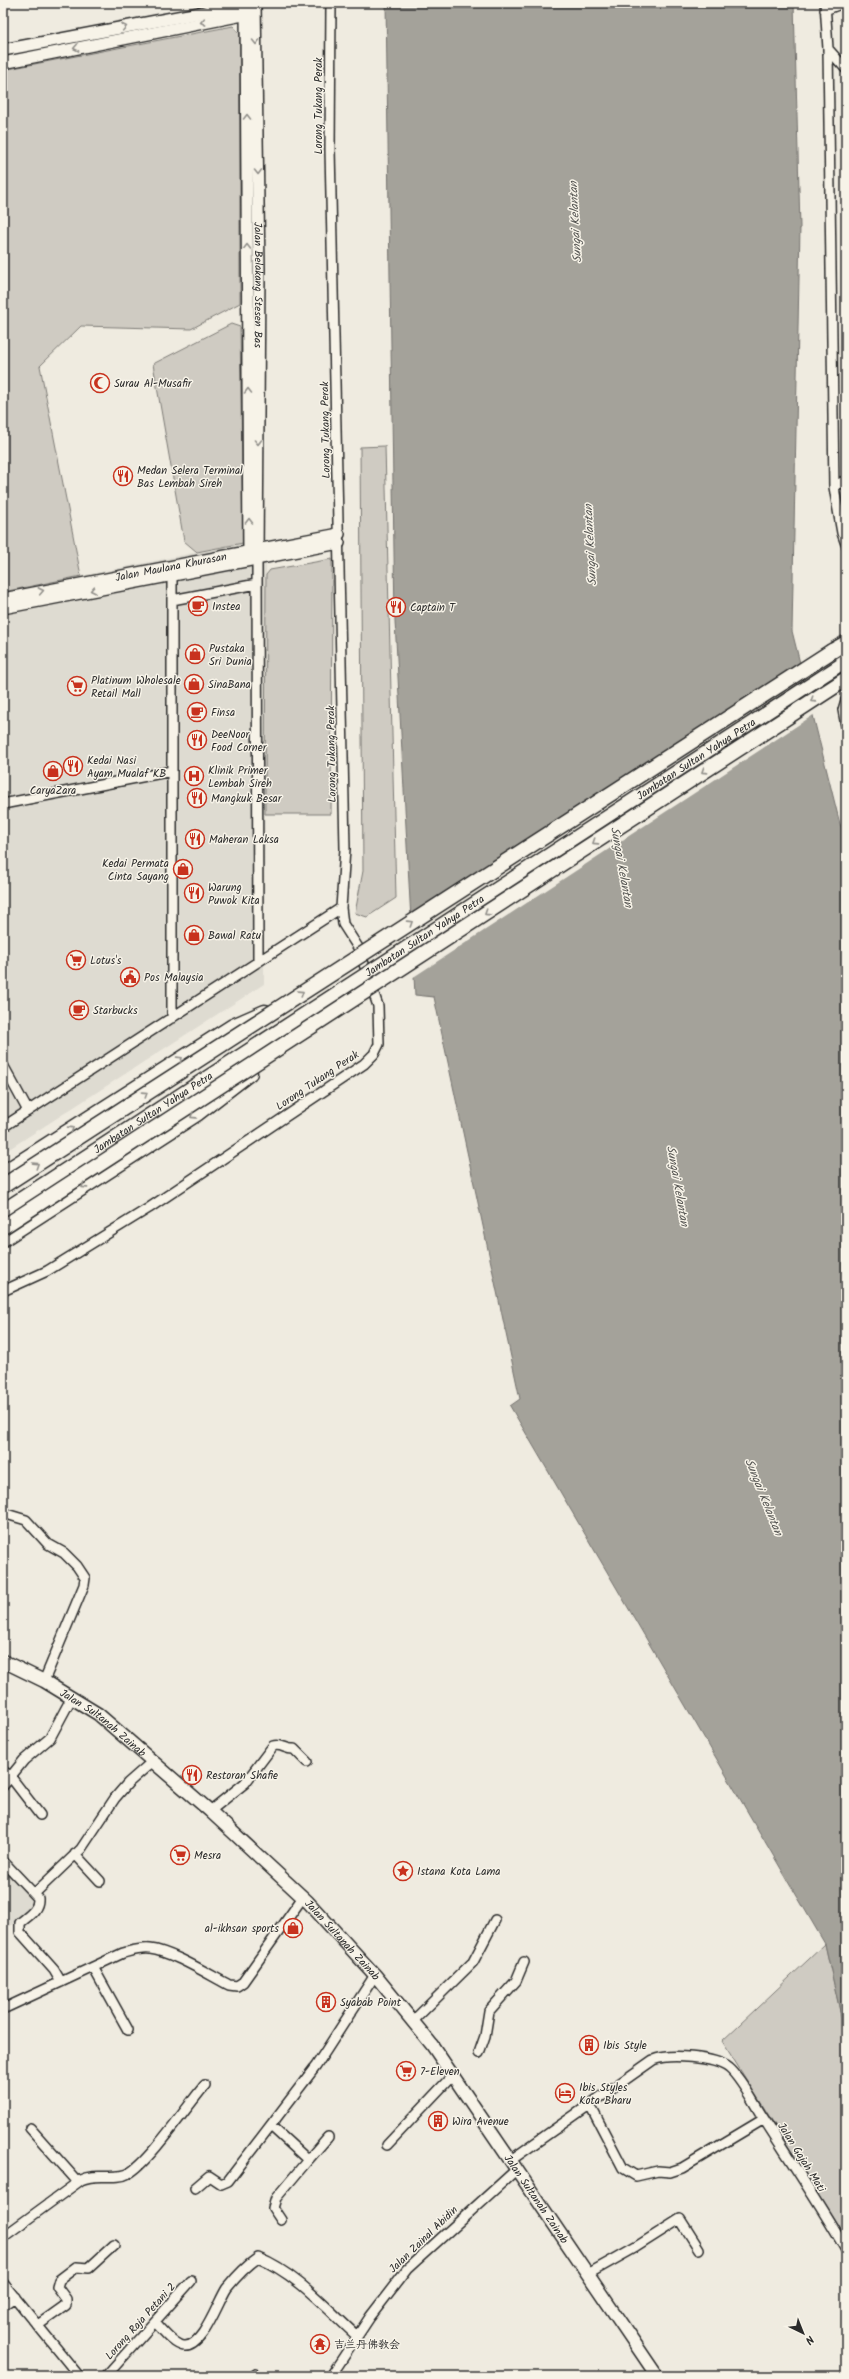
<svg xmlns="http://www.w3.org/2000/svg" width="849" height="2379" viewBox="0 0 849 2379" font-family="Kalam,'LXGW WenKai TC',sans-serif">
	<rect width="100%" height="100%" fill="#efebe0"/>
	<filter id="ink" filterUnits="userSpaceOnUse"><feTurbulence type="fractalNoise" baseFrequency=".025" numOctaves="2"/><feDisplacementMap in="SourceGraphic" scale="8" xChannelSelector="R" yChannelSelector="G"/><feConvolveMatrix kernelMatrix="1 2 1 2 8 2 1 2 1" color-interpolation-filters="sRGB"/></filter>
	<g filter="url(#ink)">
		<path fill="#dedbd1" d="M266 538 264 984 3 1153V592Z
			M3 1867 35 1900 36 1904 10 1926 3 1922Z"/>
		<path fill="#cfcbc2" stroke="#7d7b76" d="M233 26 240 34V303L191 329 81 326 40 366 81 576 3 592V70Z
			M231 324 240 327 243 543 197 552 184 541 153 364Z
			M385 446 396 898 367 917 355 913 363 871 360 447Z
			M332 559 331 814H265L266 575 270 570Z
			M825 1944 846 2038V2238L722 2041Z"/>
		<path fill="#a4a29a" stroke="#74726e" d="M386 3H794L800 227 792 631 840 824 846 837V2038L825 1944 510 1406 520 1399 434 997 415 995 395 621Z"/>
		<path fill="#efebe0" d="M803 666 815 714 412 978 409 918Z"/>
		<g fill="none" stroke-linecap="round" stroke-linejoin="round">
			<g stroke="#2b2b2b" stroke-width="12">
				<path id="minor" d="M825 3 828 49 834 487 842 533 846 544
					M825 10 843 3
					M828 49 846 69
					M834 487 846 480
					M257 558 258 962
					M172 600 257 584
					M846 700 843 710 846 726
					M3 804 172 771
					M172 1018V570
					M3 1065 28 1111
					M3 1127 341 908
					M3 1291 47 1271 149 1208 364 1064 374 1054 379 1044 378 1006 359 949 343 924 341 908 345 849 330 149 331 3
					M3 1513 26 1520 48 1544 64 1553 77 1566 85 1578 84 1585 44 1681
					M3 1771 10 1776 40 1815
					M3 1786 24 1760 50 1738 72 1697
					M210 1811 245 1783 273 1746C281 1743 286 1750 294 1749L307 1762
					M75 1854 100 1881
					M3 1861 38 1898C39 1910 28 1916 20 1923V1932L54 1970 61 1982
					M35 1893 81 1849 115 1798 128 1783 153 1761
					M93 1967 128 2030
					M3 2009 123 1953C131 1951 141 1948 150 1949 171 1951 208 1974 229 1985L237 1986 243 1982 303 1897
					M413 2021 473 1962 495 1920
					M479 2053 485 2036 489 2011 516 1981 524 1962
					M590 2105 623 2168 636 2176 658 2171 670 2172 682 2168 764 2119
					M271 2126 308 2160 276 2198 273 2208 281 2220
					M30 2128 78 2182
					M387 2145 453 2075
					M308 2160 328 2137
					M511 2160 653 2060C669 2053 715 2057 729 2068 741 2078 753 2102 762 2116 790 2160 820 2204 846 2250
					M195 2188 209 2176 221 2184 228 2181 316 2066 375 1975
					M3 2237 81 2180C97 2172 115 2181 129 2173 149 2162 188 2105 205 2085
					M588 2274 636 2247 680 2219 699 2249
					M3 2283 79 2376
					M3 2305 15 2297
					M155 2322C162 2329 174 2345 184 2346 203 2348 218 2301 227 2288 236 2277 246 2266 258 2258 297 2274 326 2308 357 2336
					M38 2325 66 2305V2299L57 2287 59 2280 76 2267 89 2268 114 2245
					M106 2376 191 2281
					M254 2376 256 2374
					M331 2376 370 2317 407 2269 517 2169"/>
			</g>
			<g stroke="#2b2b2b" stroke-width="14">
				<g id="tertiary">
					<path id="s1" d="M255 3 259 269 257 558"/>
					<path d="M246 4 249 560"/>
					<path d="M3 50 252 3"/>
					<path d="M3 63 253 13"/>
					<path id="s2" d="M3 599 339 534"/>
					<path d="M3 608 339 543"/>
				</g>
			</g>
			<g stroke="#2b2b2b" stroke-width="15">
				<g id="secondary">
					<path id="s3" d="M3 1661 44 1681 98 1714 210 1811 308 1902 375 1975 432 2045 657 2376"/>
				</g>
			</g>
			<g stroke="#2b2b2b" stroke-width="17">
				<path id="trunk" d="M832 651 846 643
					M3 1173 233 1026 265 1012
					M3 1239 198 1113 250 1073"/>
			</g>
			<use href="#minor" stroke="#f7f3e8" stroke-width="9"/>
			<use href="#tertiary" stroke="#f7f3e8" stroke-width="11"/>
			<use href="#secondary" stroke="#f7f3e8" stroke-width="12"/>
			<use href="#trunk" stroke="#f7f3e8" stroke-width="14"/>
			<g stroke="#2b2b2b" stroke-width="15" stroke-linecap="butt">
				<g id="secondary-bridge">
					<path id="s4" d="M3 1210 840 665"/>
				</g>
			</g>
			<g stroke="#2b2b2b" stroke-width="17" stroke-linecap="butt">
				<path id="trunk-bridge" d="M3 1186 832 651
					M3 1227 846 679"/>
			</g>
			<use href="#secondary-bridge" stroke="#f7f3e8" stroke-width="12"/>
			<use href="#trunk-bridge" stroke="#f7f3e8" stroke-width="14"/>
		</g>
		<defs><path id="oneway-chevron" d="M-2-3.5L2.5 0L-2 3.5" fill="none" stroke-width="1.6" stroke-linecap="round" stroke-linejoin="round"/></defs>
		<g stroke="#918f8a">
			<use href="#oneway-chevron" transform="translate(203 22) rotate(169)"/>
			<use href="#oneway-chevron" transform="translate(124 27) rotate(-11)"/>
			<use href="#oneway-chevron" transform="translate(256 42) rotate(89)"/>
			<use href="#oneway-chevron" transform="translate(76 48) rotate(169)"/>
			<use href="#oneway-chevron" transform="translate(247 117) rotate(-90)"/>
			<use href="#oneway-chevron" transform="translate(258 172) rotate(89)"/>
			<use href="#oneway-chevron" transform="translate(247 247) rotate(-90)"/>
			<use href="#oneway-chevron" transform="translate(248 391) rotate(-90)"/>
			<use href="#oneway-chevron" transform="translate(258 442) rotate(90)"/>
			<use href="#oneway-chevron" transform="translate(249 521) rotate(-90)"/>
			<use href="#oneway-chevron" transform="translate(93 590) rotate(169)"/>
			<use href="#oneway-chevron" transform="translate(41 591) rotate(-11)"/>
			<use href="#oneway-chevron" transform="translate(813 700) rotate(147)"/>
			<use href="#oneway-chevron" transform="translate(704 771) rotate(147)"/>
			<use href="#oneway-chevron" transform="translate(595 842) rotate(147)"/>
			<use href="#oneway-chevron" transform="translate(487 913) rotate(147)"/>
			<use href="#oneway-chevron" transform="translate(410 923) rotate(-33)"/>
			<use href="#oneway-chevron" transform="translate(301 993) rotate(-33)"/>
			<use href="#oneway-chevron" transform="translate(180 1059) rotate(-32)"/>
			<use href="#oneway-chevron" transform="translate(145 1094) rotate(-33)"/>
			<use href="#oneway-chevron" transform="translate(193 1116) rotate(147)"/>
			<use href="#oneway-chevron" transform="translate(71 1129) rotate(-33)"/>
			<use href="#oneway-chevron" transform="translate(36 1165) rotate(-33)"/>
			<use href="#oneway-chevron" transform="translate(84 1186) rotate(147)"/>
		</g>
	</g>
	<defs>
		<g id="mosque-ring" transform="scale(1)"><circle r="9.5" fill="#f7f3e8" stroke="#c8321e" stroke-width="1.5"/><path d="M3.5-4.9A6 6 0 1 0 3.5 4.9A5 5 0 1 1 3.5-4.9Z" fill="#c8321e"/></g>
		<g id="restaurant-ring" transform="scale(1)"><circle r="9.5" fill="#f7f3e8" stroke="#c8321e" stroke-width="1.5"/><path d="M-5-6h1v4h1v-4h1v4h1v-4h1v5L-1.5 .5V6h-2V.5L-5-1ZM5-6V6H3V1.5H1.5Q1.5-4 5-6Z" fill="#c8321e"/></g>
		<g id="cafe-ring" transform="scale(1)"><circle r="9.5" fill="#f7f3e8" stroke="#c8321e" stroke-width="1.5"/><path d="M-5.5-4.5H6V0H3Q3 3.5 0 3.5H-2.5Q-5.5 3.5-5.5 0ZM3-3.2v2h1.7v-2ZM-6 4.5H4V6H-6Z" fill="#c8321e"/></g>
		<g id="shop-ring" transform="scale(1)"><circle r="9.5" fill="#f7f3e8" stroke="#c8321e" stroke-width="1.5"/><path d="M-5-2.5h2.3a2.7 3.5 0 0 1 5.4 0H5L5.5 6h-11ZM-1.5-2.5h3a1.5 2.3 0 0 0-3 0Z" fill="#c8321e"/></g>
		<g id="supermarket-ring" transform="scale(1)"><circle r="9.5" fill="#f7f3e8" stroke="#c8321e" stroke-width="1.5"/><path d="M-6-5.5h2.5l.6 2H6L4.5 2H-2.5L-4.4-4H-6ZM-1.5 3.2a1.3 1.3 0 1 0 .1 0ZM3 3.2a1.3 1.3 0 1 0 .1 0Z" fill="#c8321e"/></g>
		<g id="hospital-ring" transform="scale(1)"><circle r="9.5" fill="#f7f3e8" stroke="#c8321e" stroke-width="1.5"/><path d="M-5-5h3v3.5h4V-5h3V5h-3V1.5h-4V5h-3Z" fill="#c8321e"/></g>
		<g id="civic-ring" transform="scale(1)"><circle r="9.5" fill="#f7f3e8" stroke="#c8321e" stroke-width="1.5"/><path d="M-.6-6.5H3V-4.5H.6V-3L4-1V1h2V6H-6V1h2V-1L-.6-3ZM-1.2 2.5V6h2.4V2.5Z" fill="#c8321e"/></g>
		<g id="sight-ring" transform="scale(1)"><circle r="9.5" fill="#f7f3e8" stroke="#c8321e" stroke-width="1.5"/><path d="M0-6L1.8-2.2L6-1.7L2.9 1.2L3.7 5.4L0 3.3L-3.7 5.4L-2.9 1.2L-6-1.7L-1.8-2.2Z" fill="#c8321e"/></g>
		<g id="building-ring" transform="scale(1)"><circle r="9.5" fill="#f7f3e8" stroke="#c8321e" stroke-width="1.5"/><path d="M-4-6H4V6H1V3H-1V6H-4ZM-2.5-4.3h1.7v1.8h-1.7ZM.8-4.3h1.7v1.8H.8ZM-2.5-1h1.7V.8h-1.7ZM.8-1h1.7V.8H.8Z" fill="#c8321e"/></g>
		<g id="hotel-ring" transform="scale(1)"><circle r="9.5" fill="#f7f3e8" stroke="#c8321e" stroke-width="1.5"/><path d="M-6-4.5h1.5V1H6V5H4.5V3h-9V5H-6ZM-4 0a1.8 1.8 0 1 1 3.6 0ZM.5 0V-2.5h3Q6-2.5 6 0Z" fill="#c8321e"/></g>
		<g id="temple-ring" transform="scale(1)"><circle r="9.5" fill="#f7f3e8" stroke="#c8321e" stroke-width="1.5"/><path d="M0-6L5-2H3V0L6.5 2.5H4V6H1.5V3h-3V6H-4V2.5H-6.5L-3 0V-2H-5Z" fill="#c8321e"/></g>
	</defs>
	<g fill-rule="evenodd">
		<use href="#mosque-ring" x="100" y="383"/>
		<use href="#restaurant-ring" x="123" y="476"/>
		<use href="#cafe-ring" x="198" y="606"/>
		<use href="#restaurant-ring" x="396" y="607"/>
		<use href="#shop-ring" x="195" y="654"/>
		<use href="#shop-ring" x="194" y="684"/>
		<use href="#supermarket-ring" x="77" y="686"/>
		<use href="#cafe-ring" x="197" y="712"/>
		<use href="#restaurant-ring" x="197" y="740"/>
		<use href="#restaurant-ring" x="73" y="766"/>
		<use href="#shop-ring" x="53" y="771"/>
		<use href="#hospital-ring" x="194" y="776"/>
		<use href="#restaurant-ring" x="197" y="798"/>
		<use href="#restaurant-ring" x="195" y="839"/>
		<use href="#shop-ring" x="183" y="869"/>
		<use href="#restaurant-ring" x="194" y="893"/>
		<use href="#shop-ring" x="194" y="935"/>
		<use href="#supermarket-ring" x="76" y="960"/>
		<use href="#civic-ring" x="130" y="977"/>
		<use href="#cafe-ring" x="79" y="1010"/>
		<use href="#restaurant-ring" x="192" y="1775"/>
		<use href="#supermarket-ring" x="180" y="1855"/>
		<use href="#sight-ring" x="403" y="1871"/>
		<use href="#shop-ring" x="293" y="1928"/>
		<use href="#building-ring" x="326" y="2002"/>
		<use href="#building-ring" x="589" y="2045"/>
		<use href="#supermarket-ring" x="406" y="2071"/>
		<use href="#hotel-ring" x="565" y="2093"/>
		<use href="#building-ring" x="438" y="2121"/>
		<use href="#temple-ring" x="320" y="2344"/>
	</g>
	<g text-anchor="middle" stroke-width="3" stroke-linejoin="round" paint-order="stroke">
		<g font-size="11" fill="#2b2b2b" stroke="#f7f3e8">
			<text transform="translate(318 106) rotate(-90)" y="4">Lorong Tukang Perak</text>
			<text dy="4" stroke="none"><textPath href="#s1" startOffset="282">Jalan Belakang Stesen Bas</textPath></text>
			<text transform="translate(325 430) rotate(-91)" y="4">Lorong Tukang Perak</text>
			<text dy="4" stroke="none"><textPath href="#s2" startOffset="171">Jalan Maulana Khurasan</textPath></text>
			<text transform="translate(331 754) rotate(-91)" y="4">Lorong Tukang Perak</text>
			<text dy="4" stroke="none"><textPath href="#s4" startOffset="827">Jambatan Sultan Yahya Petra</textPath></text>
			<text dy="4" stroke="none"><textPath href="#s4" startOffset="503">Jambatan Sultan Yahya Petra</textPath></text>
			<text transform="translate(317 1080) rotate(-34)" y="4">Lorong Tukang Perak</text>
			<text dy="4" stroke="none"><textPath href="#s4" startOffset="179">Jambatan Sultan Yahya Petra</textPath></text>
			<text dy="4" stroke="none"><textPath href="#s3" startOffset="118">Jalan Sultanah Zainab</textPath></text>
			<text dy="4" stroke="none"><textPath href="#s3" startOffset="442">Jalan Sultanah Zainab</textPath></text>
			<text transform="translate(802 2157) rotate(58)" y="4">Jalan Gajah Mati</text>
			<text dy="4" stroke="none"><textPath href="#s3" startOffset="766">Jalan Sultanah Zainab</textPath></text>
			<text transform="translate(423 2239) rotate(-44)" y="4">Jalan Zainal Abidin</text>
			<text transform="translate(140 2321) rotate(-48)" y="4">Lorong Raja Petani 2</text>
		</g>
		<g font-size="11" fill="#2b2b2b" stroke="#f7f3e8" text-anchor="start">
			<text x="114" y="387">Surau Al-Musafir</text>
			<text x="137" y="474">Medan Selera Terminal<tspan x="137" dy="13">Bas Lembah Sireh</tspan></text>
			<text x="212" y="610">Instea</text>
			<text x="410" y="611">Captain T</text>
			<text x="209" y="652">Pustaka<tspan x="209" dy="13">Sri Dunia</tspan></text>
			<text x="91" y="684">Platinum Wholesale<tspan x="91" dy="13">Retail Mall</tspan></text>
			<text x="208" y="688">SinaBana</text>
			<text x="211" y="716">Finsa</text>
			<text x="211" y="738">DeeNoor<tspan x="211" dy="13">Food Corner</tspan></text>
			<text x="87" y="764">Kedai Nasi<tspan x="87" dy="13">Ayam Mualaf KB</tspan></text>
			<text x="208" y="774">Klinik Primer<tspan x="208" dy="13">Lembah Sireh</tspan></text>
			<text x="53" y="794" text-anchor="middle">CaryaZara</text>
			<text x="211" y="802">Mangkuk Besar</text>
			<text x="209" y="843">Maheran Laksa</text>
			<text x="169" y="867" text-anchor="end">Kedai Permata<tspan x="169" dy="13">Cinta Sayang</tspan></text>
			<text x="208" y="891">Warung<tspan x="208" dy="13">Puwok Kita</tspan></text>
			<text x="208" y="939">Bawal Ratu</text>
			<text x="90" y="964">Lotus's</text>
			<text x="144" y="981">Pos Malaysia</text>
			<text x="93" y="1014">Starbucks</text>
			<text x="206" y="1779">Restoran Shafie</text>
			<text x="194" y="1859">Mesra</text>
			<text x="417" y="1875">Istana Kota Lama</text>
			<text x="279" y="1932" text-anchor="end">al-ikhsan sports</text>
			<text x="340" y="2006">Syabab Point</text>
			<text x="603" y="2049">Ibis Style</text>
			<text x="420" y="2075">7-Eleven</text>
			<text x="579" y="2091">Ibis Styles<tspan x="579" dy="13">Kota Bharu</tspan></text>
			<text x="452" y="2125">Wira Avenue</text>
			<text x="334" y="2348">吉兰丹佛教会</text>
		</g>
		<g font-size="12" font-style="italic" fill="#555552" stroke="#f7f3e8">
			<text transform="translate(575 222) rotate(-93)" y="4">Sungai Kelantan</text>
			<text transform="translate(590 545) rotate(-93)" y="4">Sungai Kelantan</text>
			<text transform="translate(622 867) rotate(80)" y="4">Sungai Kelantan</text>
			<text transform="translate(678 1186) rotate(80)" y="4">Sungai Kelantan</text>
			<text transform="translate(764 1497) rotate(68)" y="4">Sungai Kelantan</text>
		</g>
	</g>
	<rect width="849" height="2379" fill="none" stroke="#f7f3e8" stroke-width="16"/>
	<rect x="8" y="8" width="833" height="2363" fill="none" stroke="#2b2b2b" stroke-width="1.5" filter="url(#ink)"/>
	<g transform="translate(803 2333) rotate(137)" stroke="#f7f3e8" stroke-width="3" paint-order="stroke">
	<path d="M0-3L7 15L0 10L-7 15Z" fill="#2b2b2b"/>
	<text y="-6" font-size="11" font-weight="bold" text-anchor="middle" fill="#2b2b2b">N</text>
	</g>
</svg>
